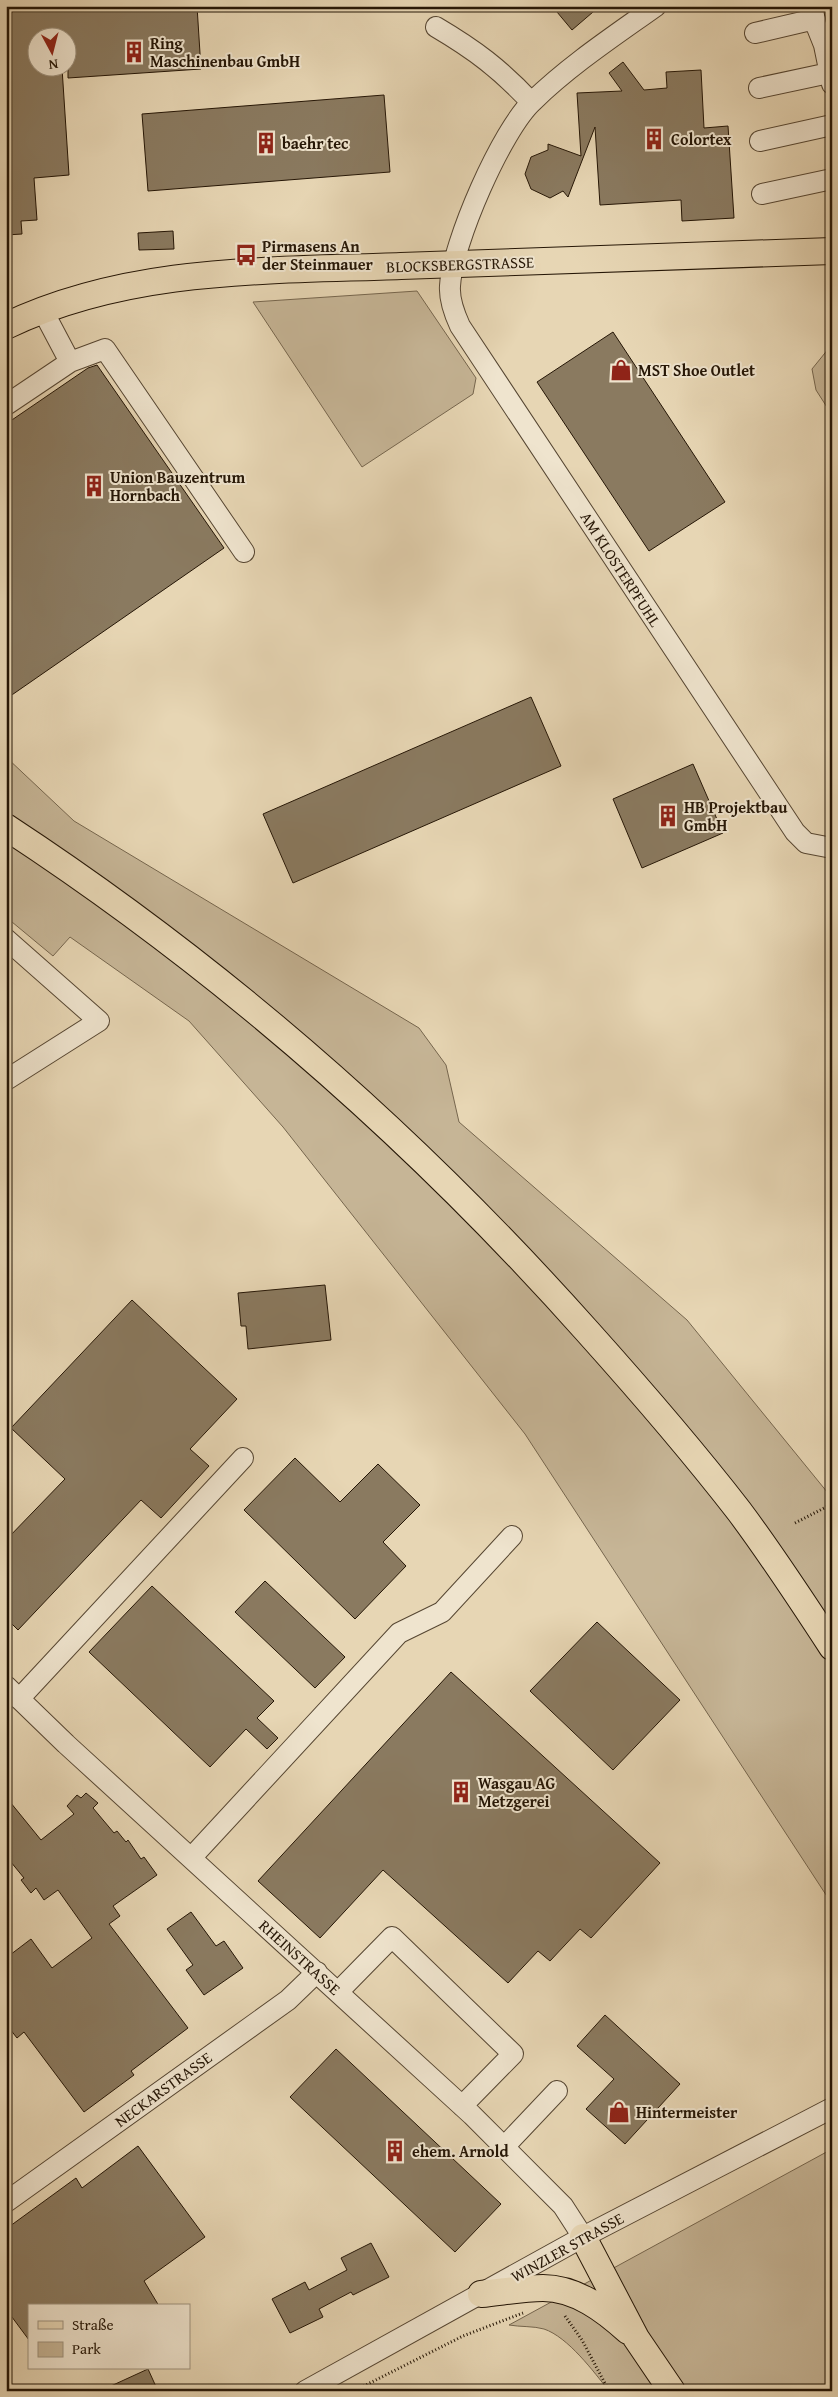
<svg xmlns="http://www.w3.org/2000/svg" width="838" height="2397" viewBox="0 0 838 2397" font-family="'Gentium Book Plus',serif">
	<rect width="100%" height="100%" fill="#e7d6b4"/>
	<filter id="stains"><feTurbulence type="fractalNoise" baseFrequency=".004" numOctaves="4"/><feColorMatrix values="0 0 0 0 .2 0 0 0 0 .09 0 0 0 0 .02 0 0 0 .5 -.17"/></filter>
	<radialGradient id="worn" r=".72"><stop offset=".6" stop-color="#630" stop-opacity="0"/><stop offset="1" stop-color="#630" stop-opacity=".3"/></radialGradient>
	<path fill="#c6b596" stroke="#76664e" d="M417 291 476 378 473 394 362 467 253 302Z
		M832 347V415L816 390 812 369 829 348Z
		M6 757 74 821 419 1028 446 1065 459 1122 687 1320 832 1498V1904L525 1434 283 1127 189 1021 70 937 53 956 6 917Z
		M832 2149V2391H609C594 2372 568 2337 544 2329 534 2326 520 2327 509 2325Z"/>
	<path fill="#8a7a60" stroke="#251606" d="M6 6H197L201 69 68 78V38H38V68H62L69 175 34 178 37 220 21 221 22 234 6 235Z
		M552 6H600L572 30Z
		M623 62 644 90 667 88 666 72 701 70 704 128 728 126 734 218 682 221 681 200 600 205 595 127 568 197 563 191 550 198 531 189 525 174 531 157 548 150V144L581 156 577 93 622 91 609 73Z
		M384 95 390 172 148 191 142 114Z
		M173 231 174 249 139 250 138 233Z
		M613 332 725 502 649 551 537 382Z
		M97 365 224 548 6 699V424L88 368Z
		M531 697 561 766 293 883 263 814Z
		M693 764 723 833 642 868 613 799Z
		M325 1285 331 1340 248 1349 246 1326H241L238 1293Z
		M132 1300 237 1399 190 1449 209 1466 161 1518 141 1500 18 1630 6 1618V1540L65 1479 11 1428Z
		M295 1458 340 1502 378 1464 420 1505 383 1542 406 1566 355 1619 244 1510Z
		M265 1581 345 1657 315 1688 235 1612Z
		M152 1586 274 1701 257 1718 278 1738 267 1749 246 1729 210 1767 89 1652Z
		M597 1622 680 1700 613 1770 530 1691Z
		M451 1672 660 1863 591 1938 580 1929 550 1961 538 1951 508 1983 383 1870 320 1938 258 1881Z
		M86 1793 98 1803 93 1808 114 1833 117 1831 126 1842 128 1840 141 1859 144 1857 157 1875 113 1906 120 1916 109 1924 188 2028 131 2071 134 2075 84 2112 24 2032 17 2038 6 2024V1958L31 1939 52 1968 92 1938 58 1890 44 1900 36 1888 31 1893 21 1880 24 1878 6 1856V1797L41 1840 74 1814 67 1806 77 1795 81 1798Z
		M191 1912 216 1946 224 1941 243 1968 204 1995 186 1970 193 1965 167 1929Z
		M605 2015 680 2084 625 2144 586 2109 614 2079 577 2046Z
		M336 2049 501 2204 455 2252 290 2097Z
		M138 2146 205 2237 144 2281 159 2306H29V2340L6 2309V2229L76 2178 82 2188Z
		M371 2243 389 2277 353 2295 351 2292 319 2309 323 2317 290 2333 272 2299 305 2282 309 2290 347 2270 341 2258Z
		M148 2369 158 2391H100Z"/>
	<g fill="none" stroke-linecap="round" stroke-linejoin="round">
		<g stroke="#564632" stroke-width="22">
			<path id="minor" d="M656 6C614 36 570 65 533 101 502 129 452 244 450 286 449 300 454 313 460 326L795 832 806 843 832 848
				M812 6 816 25 824 45 832 84
				M436 27C475 50 500 69 531 102
				M755 33 815 19
				M759 88 829 73
				M760 141 832 125
				M762 194 832 179
				M70 362 105 349 244 552
				M6 405 70 362 43 311
				M6 939 99 1021 6 1080
				M6 1686 66 1744 472 2115 563 2206 583 2237
				M19 1699 243 1458
				M191 1858 399 1633 442 1612 512 1536
				M338 1992 392 1937 513 2054 462 2106
				M504 2147 557 2091
				M6 2202 288 2000 317 1972
				M305 2391 583 2237 832 2108"/>
		</g>
		<g stroke="#251606" stroke-width="28">
			<path id="major" d="M6 326C129 267 267 271 401 266 544 260 688 256 832 251
				M6 827C221 968 416 1139 587 1331 639 1389 691 1449 739 1511 772 1555 802 1601 832 1647
				M583 2237 636 2338 672 2391
				M481 2294C502 2292 523 2288 543 2288 576 2288 605 2310 628 2331"/>
		</g>
		<path stroke="#251606" stroke-width="3" stroke-dasharray="1 2.5" stroke-linecap="butt" d="M795 1523 832 1504
			M565 2316 582 2340 609 2391
			M354 2391 463 2336 523 2313"/>
		<use href="#minor" stroke="#efe4ce" stroke-width="20"/>
		<use href="#major" stroke="#e7d6b4" stroke-width="26"/>
	</g>
	<defs>
		<g id="building-bare" transform="scale(1.725)"><path d="M-4-6H4V6H1V3H-1V6H-4ZM-2.5-4.3h1.7v1.8h-1.7ZM.8-4.3h1.7v1.8H.8ZM-2.5-1h1.7V.8h-1.7ZM.8-1h1.7V.8H.8Z" fill="#8f2418" stroke="#efe4ce" stroke-width="2.5" paint-order="stroke"/></g>
		<g id="bus-bare" transform="scale(1.725)"><path d="M-5-6H5V4H4V6H2V4H-2V6H-4V4H-5ZM-3.5-4V0h7V-4ZM-3.5 1.2v1.5H-2V1.2ZM2 1.2v1.5H3.5V1.2Z" fill="#8f2418" stroke="#efe4ce" stroke-width="2.5" paint-order="stroke"/></g>
		<g id="shop-bare" transform="scale(1.725)"><path d="M-5-2.5h2.3a2.7 3.5 0 0 1 5.4 0H5L5.5 6h-11ZM-1.5-2.5h3a1.5 2.3 0 0 0-3 0Z" fill="#8f2418" stroke="#efe4ce" stroke-width="2.5" paint-order="stroke"/></g>
	</defs>
	<g fill-rule="evenodd">
		<use href="#building-bare" x="134" y="52"/>
		<use href="#building-bare" x="654" y="139"/>
		<use href="#building-bare" x="266" y="143"/>
		<use href="#bus-bare" x="246" y="255"/>
		<use href="#shop-bare" x="621" y="370"/>
		<use href="#building-bare" x="94" y="486"/>
		<use href="#building-bare" x="668" y="816"/>
		<use href="#building-bare" x="461" y="1792"/>
		<use href="#shop-bare" x="619" y="2112"/>
		<use href="#building-bare" x="395" y="2151"/>
	</g>
	<g text-anchor="middle" stroke-width="4" stroke-linejoin="round" paint-order="stroke">
		<g font-size="16" font-weight="bold" fill="#251606" stroke="#efe4ce" text-anchor="start">
			<text x="150" y="49">Ring<tspan x="150" dy="18">Maschinenbau GmbH</tspan></text>
			<text x="671" y="145">Colortex</text>
			<text x="282" y="149">baehr tec</text>
			<text x="262" y="252">Pirmasens An<tspan x="262" dy="18">der Steinmauer</tspan></text>
			<text x="638" y="376">MST Shoe Outlet</text>
			<text x="110" y="483">Union Bauzentrum<tspan x="110" dy="18">Hornbach</tspan></text>
			<text x="684" y="813">HB Projektbau<tspan x="684" dy="18">GmbH</tspan></text>
			<text x="478" y="1789">Wasgau AG<tspan x="478" dy="18">Metzgerei</tspan></text>
			<text x="636" y="2118">Hintermeister</text>
			<text x="412" y="2157">ehem. Arnold</text>
		</g>
		<g font-size="16" fill="#251606" stroke="#efe4ce">
			<text transform="translate(460 264) rotate(-2)" y="6">BLOCKSBERGSTRASSE</text>
			<text transform="translate(621 569) rotate(57)" y="6">AM KLOSTERPFUHL</text>
			<text transform="translate(300 1957) rotate(42)" y="6">RHEINSTRASSE</text>
			<text transform="translate(163 2089) rotate(-36)" y="6">NECKARSTRASSE</text>
			<text transform="translate(567 2247) rotate(-29)" y="6">WINZLER STRASSE</text>
		</g>
	</g>
	<rect width="838" height="2397" fill="none" stroke="#e7d6b4" stroke-width="25"/>
	<rect x="8" y="8" width="823" height="2382" fill="none" stroke="#251606" stroke-width="2.5"/>
	<rect x="12" y="12" width="813" height="2372" fill="none" stroke="#251606"/>
	<rect x="28" y="2304" width="162" height="65" fill="#efe4ce" stroke="#9e927e"/>
	<rect x="38" y="2321" width="25" height="8" fill="#e7d6b4" stroke="#9e927e"/>
	<text x="72" y="2330" font-size="15" fill="#251606">Straße</text>
	<rect x="38" y="2342" width="25" height="15" fill="#c6b596" stroke="#9e927e"/>
	<text x="72" y="2354" font-size="15" fill="#251606">Park</text>
	<g transform="translate(52 52) rotate(173)"><circle r="24" fill="#efe4ce" stroke="#9e927e"/>
	<path d="M0-4L9 19L0 12L-9 19Z" fill="#8f2418"/>
	<text y="-8" font-size="14" font-weight="bold" text-anchor="middle" fill="#251606">N</text>
	</g>
	<rect width="100%" height="100%" filter="url(#stains)"/>
	<rect width="100%" height="100%" fill="url(#worn)"/>
</svg>
